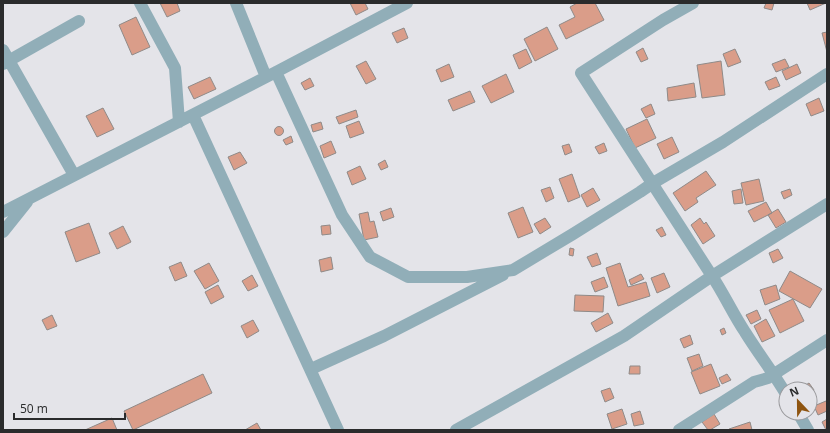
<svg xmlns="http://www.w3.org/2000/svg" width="830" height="433" viewBox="0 0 830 433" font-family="'Open Sans',sans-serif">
	<rect width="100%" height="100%" fill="#e4e4e9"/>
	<path fill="#da9d89" stroke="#8f8a88" d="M160 3H177L180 11 167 17Z
		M350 3H365L368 9 356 15Z
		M577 3H595L604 20 566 39 559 25 575 17 570 7Z
		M766 3H774L772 10 764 8Z
		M807 3H826L810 10Z
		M136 17 150 47 132 55 119 25Z
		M547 27 558 49 535 61 524 39Z
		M404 28 408 38 397 43 392 33Z
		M827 32V52L822 33Z
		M643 48 648 59 641 62 636 52Z
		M526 49 532 62 519 69 513 55Z
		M735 49 741 62 728 67 723 54Z
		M785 59 789 67 776 72 772 64Z
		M366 61 376 79 366 84 356 66Z
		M721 61 725 95 702 98 697 65Z
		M449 64 454 77 441 82 436 70Z
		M797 64 801 73 786 80 782 71Z
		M506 74 514 92 491 103 482 86Z
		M210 77 216 89 194 99 188 87Z
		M776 77 780 86 769 90 765 82Z
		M310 78 314 86 305 90 301 83Z
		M694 83 696 97 668 101 667 88Z
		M470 91 475 102 453 111 448 100Z
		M819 98 824 111 811 116 806 104Z
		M651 104 655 114 646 118 641 109Z
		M103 108 114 129 97 137 86 116Z
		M356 110 358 117 339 124 336 117Z
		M647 119 656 138 635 148 626 129Z
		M359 121 364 133 350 138 346 126Z
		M321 122 323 129 313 132 311 125Z
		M274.5 131a4.5 4.5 0 1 1 9 0a4.5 4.5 0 1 1-9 0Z
		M291 136 293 142 286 145 283 140Z
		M672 137 679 152 664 159 657 144Z
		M331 141 336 153 324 158 320 146Z
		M604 143 607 151 599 154 595 147Z
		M569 144 572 152 565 155 562 146Z
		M240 152 247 163 234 170 228 157Z
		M385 160 388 167 381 170 378 164Z
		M360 166 366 179 352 185 347 172Z
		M706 171 716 185 696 198 698 202 685 211 673 193Z
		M572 174 580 197 568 202 559 179Z
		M759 179 764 201 746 205 741 183Z
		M550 187 554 198 546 202 541 190Z
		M593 188 600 200 587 207 581 195Z
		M741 189 743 203 734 204 732 191Z
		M790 189 792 195 784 199 781 192Z
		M766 202 772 213 754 222 748 211Z
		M523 207 533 232 518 238 508 213Z
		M391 208 394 217 383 221 380 212Z
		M778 209 786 222 776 228 768 215Z
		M368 212 370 222 374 221 378 237 364 240 359 214Z
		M545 218 551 227 540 234 534 224Z
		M700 218 704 224 706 222 715 236 703 244 691 225Z
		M89 223 100 253 76 262 65 232Z
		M330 225 331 234 322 235 321 226Z
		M123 226 131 242 117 249 109 233Z
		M662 227 666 235 661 237 656 230Z
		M570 248 574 249 573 256 569 255Z
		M778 249 783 258 773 263 769 253Z
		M597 253 601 264 592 267 587 257Z
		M331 257 333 269 321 272 319 260Z
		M181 262 187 276 175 281 169 267Z
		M209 263 219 281 205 289 194 271Z
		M620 263 628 287 646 282 650 296 618 306 606 268Z
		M790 271 822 289 810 308 779 291Z
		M664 273 670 287 657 293 651 278Z
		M641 274 644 279 631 285 629 280Z
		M252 275 258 286 248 291 242 281Z
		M604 277 608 287 595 292 591 282Z
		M218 285 224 297 211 304 205 292Z
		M776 285 780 299 765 305 760 290Z
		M575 295 604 296 603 312 574 311Z
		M793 299 804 321 780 333 769 310Z
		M757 310 761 319 751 324 746 315Z
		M608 313 613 323 596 332 591 323Z
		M52 315 57 326 47 330 42 320Z
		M766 319 775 336 762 342 754 326Z
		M253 320 259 331 247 338 241 326Z
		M724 328 726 333 722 335 720 330Z
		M690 335 693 344 684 348 680 339Z
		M699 354 703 366 692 371 687 358Z
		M711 364 720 386 700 394 691 372Z
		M630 366H640V374H629Z
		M203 374 212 393 133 430 124 411Z
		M727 374 731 380 722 384 719 378Z
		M809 383 814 390 810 393V389H802L801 388Z
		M610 388 614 398 605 402 601 391Z
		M826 401 827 404V411L818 415 814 406Z
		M622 409 627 424 612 429 607 414Z
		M640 411 644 424 634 426 631 414Z
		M714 414 720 424 710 430H708L702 422Z
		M112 418 117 430H85Z
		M827 419V430H826L822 422Z
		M750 422 752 430H729V429Z
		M257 423 261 430H245Z"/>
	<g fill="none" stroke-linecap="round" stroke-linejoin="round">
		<path stroke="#91aeb8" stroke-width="12" d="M140 3 175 68 179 122
			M236 3 266 77
			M693 3 663 20 581 73 712 276C724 294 733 314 745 332 758 353 773 372 786 394
			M3 50 74 175
			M3 64 79 21
			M276 72 342 215 370 257 408 277H467L513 270 573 234 640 192 653 183 723 142 827 74
			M193 115 338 430
			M3 212 276 72 407 3
			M3 232 27 202
			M311 369 384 336 503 275
			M798 413 808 430
			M456 430 624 336 712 276 827 204
			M679 430 754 382 768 378 827 340"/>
	</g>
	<rect width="830" height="433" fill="none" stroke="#2a2b2c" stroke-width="8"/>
	<g transform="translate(798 401) rotate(338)"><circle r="19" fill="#e4e4e9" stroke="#9a9a9d"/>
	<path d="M0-3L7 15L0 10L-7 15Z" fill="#8e5410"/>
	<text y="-6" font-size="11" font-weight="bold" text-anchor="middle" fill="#2a2b2c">N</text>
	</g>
	<path d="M14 413v6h111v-6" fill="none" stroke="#2a2b2c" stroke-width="2"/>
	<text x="20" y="413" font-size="12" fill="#2a2b2c" stroke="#e4e4e9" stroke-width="3" paint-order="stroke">50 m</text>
</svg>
